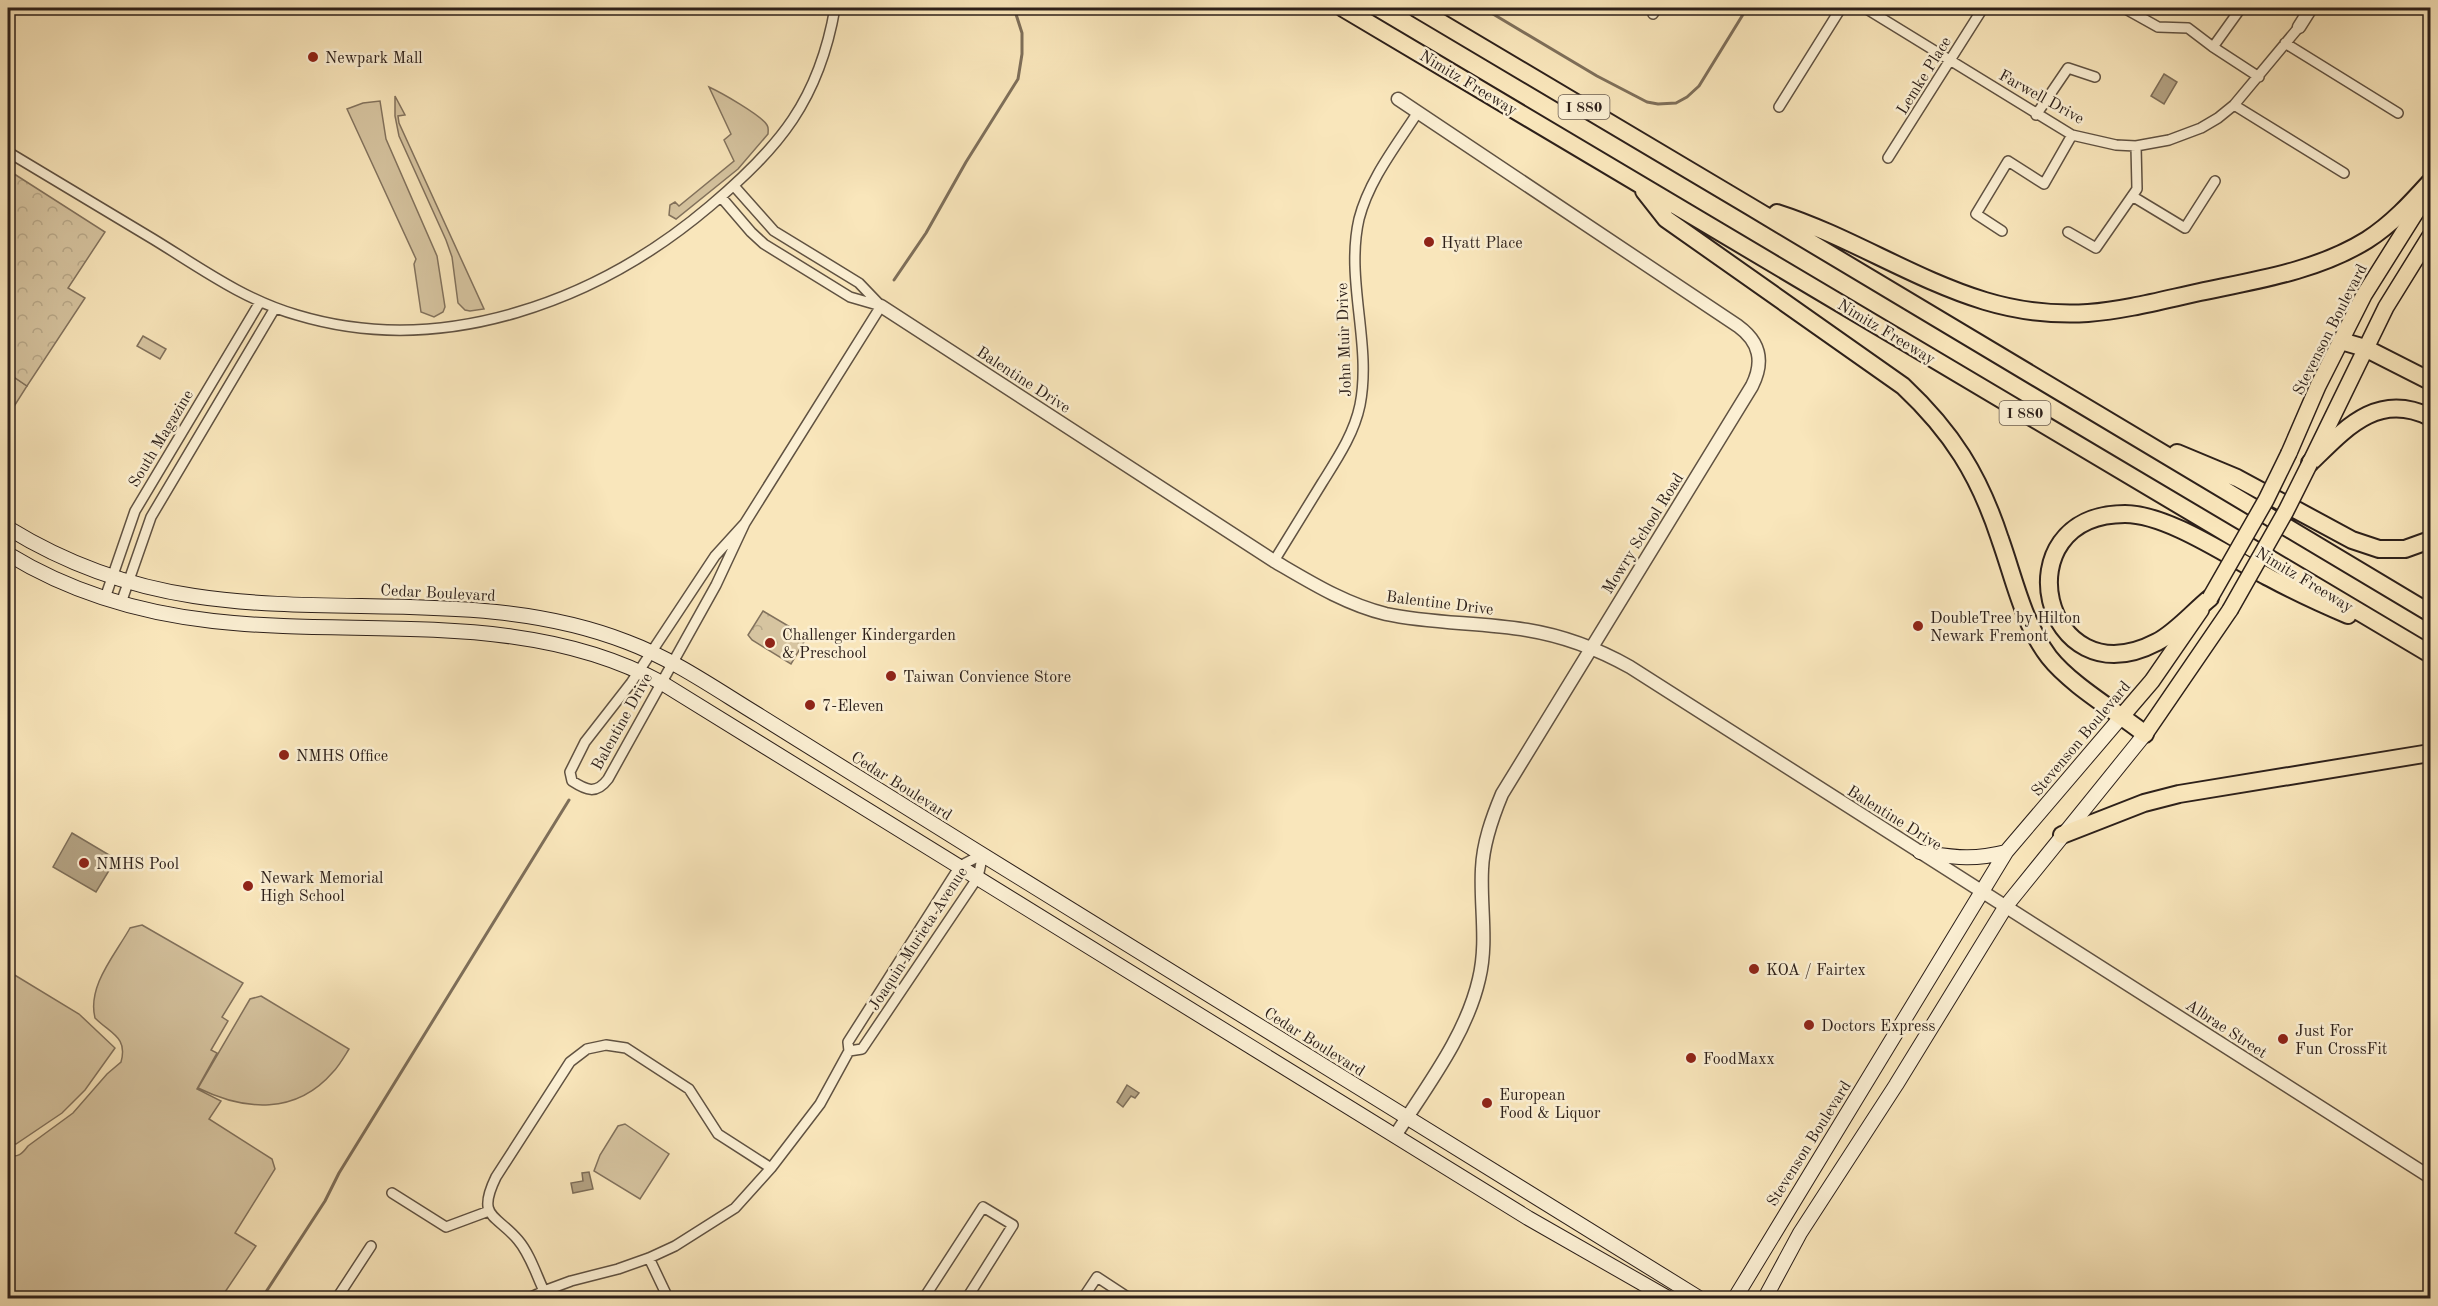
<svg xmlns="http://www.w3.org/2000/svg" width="2438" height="1306" viewBox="0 0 2438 1306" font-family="'Old Standard TT',serif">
	<defs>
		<pattern id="forest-crowns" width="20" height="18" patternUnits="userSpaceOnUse" patternTransform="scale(1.5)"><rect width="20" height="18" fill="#d6c4a0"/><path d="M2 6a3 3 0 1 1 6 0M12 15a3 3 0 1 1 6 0" fill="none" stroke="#b8a889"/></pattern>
	</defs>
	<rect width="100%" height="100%" fill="#f9e6bb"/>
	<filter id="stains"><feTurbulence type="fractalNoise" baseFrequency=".00333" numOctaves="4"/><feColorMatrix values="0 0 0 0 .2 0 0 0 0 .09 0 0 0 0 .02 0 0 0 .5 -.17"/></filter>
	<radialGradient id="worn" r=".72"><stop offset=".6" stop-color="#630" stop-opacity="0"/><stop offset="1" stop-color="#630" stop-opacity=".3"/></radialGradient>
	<path fill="#d6c4a0" stroke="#82725d" stroke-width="1.5" d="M709 87C720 92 761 115 767 125 769 128 768 131 768 134L738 169 676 219 669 215 670 205 675 202 679 206 734 161 724 140 731 134Z
		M395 96 405 115 398 116 399 123 484 309 470 311 465 310 458 303 452 257 446 240 399 136 395 116Z
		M380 101 386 139 437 256 445 307 443 312 434 317 421 312 414 264 416 259 347 109 363 103Z
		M143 336 166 349 160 359 137 346Z
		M8 373 27 386 8 416Z
		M142 925 243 983 222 1017 228 1021 211 1050 217 1053 197 1089 221 1101 209 1119 272 1159 275 1169 235 1233 256 1246 221 1298H8V1155C18 1158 22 1154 28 1146L73 1113 107 1074 121 1062C128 1037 111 1034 95 1018 87 986 115 955 130 928Z
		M8 971 79 1014 115 1048 85 1090 62 1113 16 1144 8 1143Z
		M261 996 349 1049C344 1057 339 1066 333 1072 296 1115 245 1111 198 1088L250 999Z
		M625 1124 669 1154 640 1199 594 1171 600 1155 618 1126Z"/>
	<path fill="url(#forest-crowns)" stroke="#82725d" stroke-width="1.5" d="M8 170 105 232 68 288 85 298 27 386 8 373Z
		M763 611 807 637 791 664 752 640 748 635Z"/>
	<path fill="#b4a384" stroke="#7e6f5a" stroke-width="1.5" d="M2164 74 2177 82 2164 104 2151 96Z
		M72 833 116 859 96 892 53 867Z
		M1127 1085 1139 1093 1135 1098 1131 1096 1123 1107 1117 1102Z
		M589 1172 593 1189 573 1193 571 1183 583 1181 582 1173Z"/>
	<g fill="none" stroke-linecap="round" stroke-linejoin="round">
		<path stroke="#7e6f5a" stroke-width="3" d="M1483 8 1597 76 1647 102 1658 104 1676 103 1687 97 1699 86 1747 8
			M894 280 926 233 966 162 1018 79 1022 54V33L1014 8
			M262 1298 325 1201 339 1173 569 800"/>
		<g stroke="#605242" stroke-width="12">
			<path id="minor" d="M1865 8 2072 135 2116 145 2136 146 2169 140 2201 128 2218 118 2234 105 2299 27
				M2124 8 2158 27 2188 28 2213 47 2259 77
				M1653 14 1657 8
				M2285 43 2398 113
				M2213 47 2241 8
				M2234 105 2344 173
				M1779 107 1841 8
				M2036 115 2068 68 2095 77
				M8 152C56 181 104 210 153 239 199 267 244 300 297 315 443 359 598 301 710 206 780 147 819 100 835 8
				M1888 158 1983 8
				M734 186 774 231 859 283 881 306
				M2132 196 2185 228 2215 181
				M721 197 751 232 764 244 850 297 881 306
				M2002 231 1976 214 2008 161 2044 184 2072 135
				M2068 232 2096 248 2137 189 2136 146
				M745 523 715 556 631 683 585 742 570 772 572 781C586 790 596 795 608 779L716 585 745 523 881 306
				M1274 561C1290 535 1306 509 1322 483 1337 459 1354 434 1360 405 1372 344 1345 280 1359 219 1369 180 1396 146 1418 112
				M105 598 135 511 260 302
				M121 603 151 517 275 308
				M849 1051 862 1049 978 877 983 854
				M392 1193 446 1227 489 1211
				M649 1258 668 1298
				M544 1291C536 1274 530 1254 518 1240 496 1214 476 1218 496 1177L570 1062 587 1049 606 1045 626 1048 689 1089 718 1134 771 1168
				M337 1298 371 1246
				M529 1298 544 1291 571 1281 618 1269 649 1258 675 1246 735 1208 771 1168 820 1104 849 1051 848 1042 960 866 983 854
				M924 1298 983 1207 1013 1225 967 1298
				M1083 1298 1097 1277 1129 1298"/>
		</g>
		<g stroke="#605242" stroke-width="15">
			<path id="tertiary" d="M2299 27 2311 8
				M881 306 1274 561C1310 582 1345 604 1386 614 1432 624 1480 622 1527 630 1564 636 1598 649 1630 667L2430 1177
				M1395 1136C1426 1087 1466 1036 1479 979 1488 942 1480 906 1482 869 1483 843 1492 818 1502 794L1752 386C1764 362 1760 342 1738 326L1398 99"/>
		</g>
		<g stroke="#2d201a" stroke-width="16">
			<path id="secondary" d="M8 528C65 563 127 586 194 596 338 618 489 588 627 642 675 660 717 690 760 716 830 760 900 803 970 847 1213 997 1456 1148 1699 1298
				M8 554C70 592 141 613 213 621 363 638 524 608 662 683L1528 1218 1668 1298
				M1920 852C1954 857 1971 861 2006 852
				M1735 1298 2006 852 2122 716
				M1765 1298 1800 1233 1896 1085 2006 906 2145 734"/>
		</g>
		<g stroke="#2d201a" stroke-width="18">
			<path id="primary" d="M2289 453 2318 386 2364 295 2430 190
				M2311 461 2386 307 2430 236
				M2122 716 2152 681 2201 610
				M2145 734 2230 610"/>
		</g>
		<g stroke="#2d201a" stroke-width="20">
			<path id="motorway" d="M1343 8 2430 654
				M1416 8C1755 208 2092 412 2430 613
				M1644 191 1666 219 1903 386C1952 432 1979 475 2000 539 2014 578 2023 623 2049 657 2071 685 2116 711 2145 734
				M1777 213C1849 236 1913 279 1985 301 2018 311 2054 315 2088 313 2126 310 2163 300 2200 292 2257 280 2317 271 2367 240 2392 224 2411 203 2430 182
				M2341 341 2365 348 2430 381
				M2177 453 2237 478 2352 540 2379 549H2405L2430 540
				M2310 463C2345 429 2377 391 2430 417
				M2210 598C2194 611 2175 633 2157 642 2042 702 2000 514 2125 514 2168 514 2231 558 2270 578 2296 592 2322 604 2348 615
				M2062 835 2144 803 2179 794 2430 753"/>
		</g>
		<use href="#minor" stroke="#fbefd3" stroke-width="9"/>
		<use href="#tertiary" stroke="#fbefd3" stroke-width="12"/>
		<use href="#secondary" stroke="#fbefd3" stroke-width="14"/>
		<use href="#primary" stroke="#f9e6bb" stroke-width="15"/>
		<use href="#motorway" stroke="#f9e6bb" stroke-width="16"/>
		<g stroke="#2d201a" stroke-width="18" stroke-linecap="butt">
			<path id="primary-bridge" d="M2210 598 2266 500 2289 453
				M2230 610 2286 511 2310 463"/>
		</g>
		<use href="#primary-bridge" stroke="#f9e6bb" stroke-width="15"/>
	</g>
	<g fill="#8f2418" stroke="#fbefd3" stroke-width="2">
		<circle cx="313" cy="57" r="6"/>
		<circle cx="1429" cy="242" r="6"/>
		<circle cx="1918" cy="626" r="6"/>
		<circle cx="770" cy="643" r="6"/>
		<circle cx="891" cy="676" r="6"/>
		<circle cx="810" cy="705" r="6"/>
		<circle cx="284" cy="755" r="6"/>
		<circle cx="84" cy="863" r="6"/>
		<circle cx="248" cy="886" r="6"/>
		<circle cx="1754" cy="969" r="6"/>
		<circle cx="1809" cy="1025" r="6"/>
		<circle cx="2283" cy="1039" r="6"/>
		<circle cx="1691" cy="1058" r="6"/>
		<circle cx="1487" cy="1103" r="6"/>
	</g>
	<g text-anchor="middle" stroke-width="5" stroke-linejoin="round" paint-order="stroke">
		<g fill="#fbefd3" stroke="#6b5e52" stroke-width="1.5">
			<rect x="1558.5" y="95" width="51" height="24" rx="4.5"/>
			<rect x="1999.5" y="401" width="51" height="24" rx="4.5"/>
		</g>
		<g font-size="15" font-weight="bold" fill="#2d201a">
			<text x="1584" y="112">I 880</text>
			<text x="2025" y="418">I 880</text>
		</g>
		<g font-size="16" fill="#2d201a" stroke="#fbefd3" text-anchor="start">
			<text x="325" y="63">Newpark Mall</text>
			<text x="1441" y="248">Hyatt Place</text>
			<text x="1930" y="623">DoubleTree by Hilton<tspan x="1930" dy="18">Newark Fremont</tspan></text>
			<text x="782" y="640">Challenger Kindergarden<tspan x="782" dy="18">&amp; Preschool</tspan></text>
			<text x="903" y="682">Taiwan Convience Store</text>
			<text x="822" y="711">7-Eleven</text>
			<text x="296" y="761">NMHS Office</text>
			<text x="96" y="869">NMHS Pool</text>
			<text x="260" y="883">Newark Memorial<tspan x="260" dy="18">High School</tspan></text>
			<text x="1766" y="975">KOA / Fairtex</text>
			<text x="1821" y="1031">Doctors Express</text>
			<text x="2295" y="1036">Just For<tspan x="2295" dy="18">Fun CrossFit</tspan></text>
			<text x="1703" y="1064">FoodMaxx</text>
			<text x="1499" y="1100">European<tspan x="1499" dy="18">Food &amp; Liquor</tspan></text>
		</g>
		<g font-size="16" fill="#2d201a" stroke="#fbefd3">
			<text transform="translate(1923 75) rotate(-58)" y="6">Lemke Place</text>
			<text transform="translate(1469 82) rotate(31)" y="6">Nimitz Freeway</text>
			<text transform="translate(2042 96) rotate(29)" y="6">Farwell Drive</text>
			<text transform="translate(2329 329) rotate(-63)" y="6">Stevenson Boulevard</text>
			<text transform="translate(1887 331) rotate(31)" y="6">Nimitz Freeway</text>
			<text transform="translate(1343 340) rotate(-92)" y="6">John Muir Drive</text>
			<text transform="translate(1024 379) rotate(33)" y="6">Balentine Drive</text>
			<text transform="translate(160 438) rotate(-59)" y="6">South Magazine</text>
			<text transform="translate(1642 533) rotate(-58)" y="6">Mowry School Road</text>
			<text transform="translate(2305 579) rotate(31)" y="6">Nimitz Freeway</text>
			<text transform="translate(438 592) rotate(3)" y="6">Cedar Boulevard</text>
			<text transform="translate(1440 602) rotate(7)" y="6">Balentine Drive</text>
			<text transform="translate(621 721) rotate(-61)" y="6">Balentine Drive</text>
			<text transform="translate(2080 738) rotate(-50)" y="6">Stevenson Boulevard</text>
			<text transform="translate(902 785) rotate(32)" y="6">Cedar Boulevard</text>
			<text transform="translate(1895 817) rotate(32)" y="6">Balentine Drive</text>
			<text transform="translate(917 938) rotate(-57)" y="6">Joaquin Murieta Avenue</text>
			<text transform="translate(2227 1028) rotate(33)" y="6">Albrae Street</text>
			<text transform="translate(1315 1041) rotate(32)" y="6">Cedar Boulevard</text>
			<text transform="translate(1808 1143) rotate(-58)" y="6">Stevenson Boulevard</text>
		</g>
	</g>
	<rect width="2438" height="1306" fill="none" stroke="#f9e6bb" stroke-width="30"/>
	<rect x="9" y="9" width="2420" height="1288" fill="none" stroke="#2d201a" stroke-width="3"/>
	<rect x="15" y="15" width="2408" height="1276" fill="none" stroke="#2d201a" stroke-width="1.5"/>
	<rect width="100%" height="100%" filter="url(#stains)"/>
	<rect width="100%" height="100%" fill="url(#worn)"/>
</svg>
